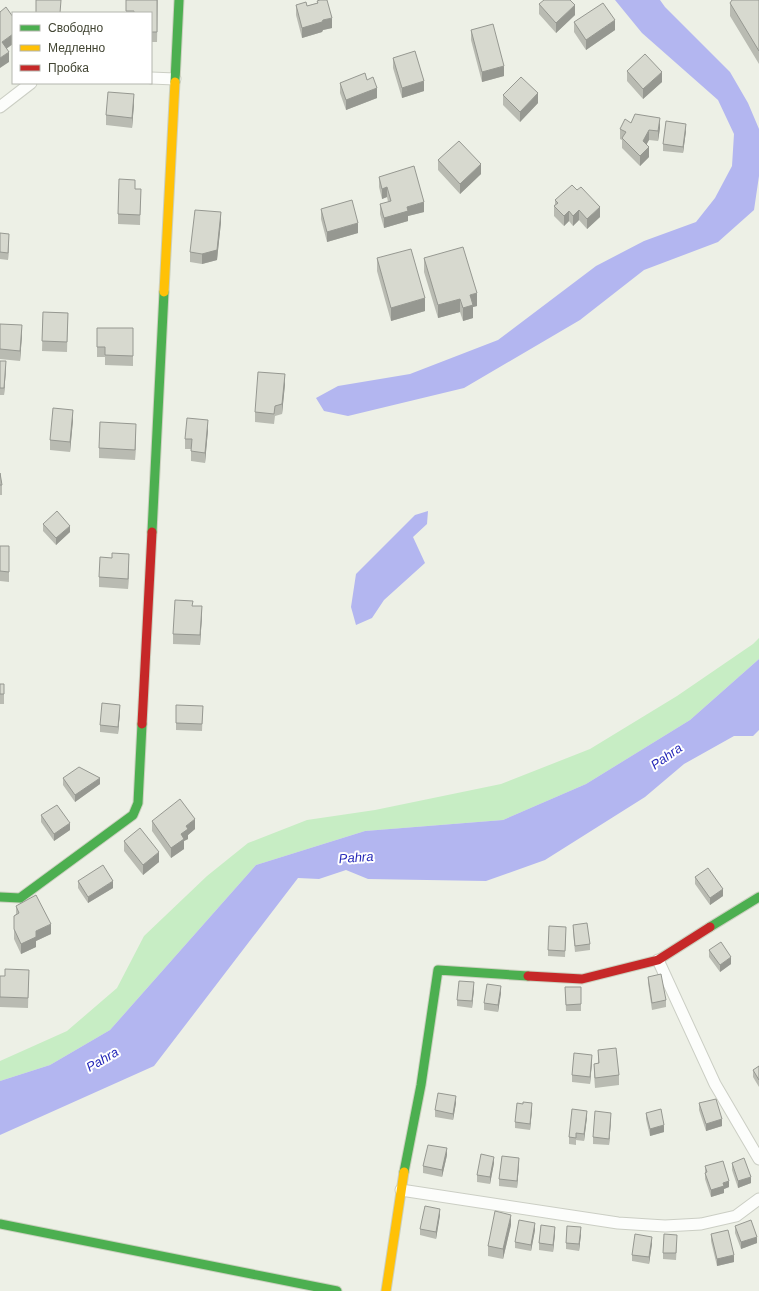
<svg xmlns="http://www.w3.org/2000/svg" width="759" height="1291" viewBox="0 0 759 1291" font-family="Arial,sans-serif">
	<rect width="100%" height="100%" fill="#edf0e6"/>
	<path fill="#c7edc4" d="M759 638V659L690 720 586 784 503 820 365 831 256 865 110 1030 50 1065 0 1081V1061L67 1031 117 988 144 936 207 876 248 843 307 820 375 810 501 784 590 749 677 696 753 644Z"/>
	<path fill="#b3b6f0" d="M615 0H660L665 7 730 72 748 103 759 129V176L754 210 718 242 644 270 580 320 464 388 348 416 324 411 316 398 338 386 410 374 498 340 596 266 644 241 696 222 715 198 732 166 734 134 718 100 642 33Z
		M428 511 427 524 413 537 425 563 384 600 372 618 356 625 351 607 356 574 415 515Z
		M759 659V730L753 736H734L684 764 645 797 545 860 486 881 368 879 346 870 319 879 298 878 154 1066 0 1135V1081L50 1065 110 1030 256 865 365 831 503 820 586 784 690 720Z"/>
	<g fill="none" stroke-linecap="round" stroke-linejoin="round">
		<g stroke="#cbcec4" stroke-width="13">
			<path id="street" d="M151 78 175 79
				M0 107 31 83
				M658 960 715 1084 759 1159
				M401 1190 618 1223 665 1226 701 1224 736 1216 759 1199"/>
		</g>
		<g stroke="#cbd0bf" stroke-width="11">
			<path id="fast" d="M175 82 179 0
				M152 532 164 292
				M0 897 20 898 133 815 138 803 142 724
				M710 927 759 897
				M404 1172 421 1085 438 970 528 976
				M0 1224 337 1291"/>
		</g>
		<g stroke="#cbd0bf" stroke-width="11">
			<path id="slow" d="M164 292 175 82
				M386 1291 404 1172"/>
		</g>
		<g stroke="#cbd0bf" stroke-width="11">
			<path id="jam" d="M142 724 152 532
				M528 976 582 979 658 960 710 927"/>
		</g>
		<use href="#street" stroke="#fcfdfb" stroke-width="11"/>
		<use href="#fast" stroke="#4caf50" stroke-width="9"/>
		<use href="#slow" stroke="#ffc107" stroke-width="9"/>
		<use href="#jam" stroke="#c62828" stroke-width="9"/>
	</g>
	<path fill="#b9bbb2" d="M126 0H158L157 42H151V48V13H126Z
		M759 0V64L730 16V3Z
		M317 1 332 28 323 30 322 32 302 38 296 15V5L307 6 317 3Z
		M539 4 575 15 556 33 539 14Z
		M574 22 615 30 586 50 574 32Z
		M471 30 504 76 482 82 471 40Z
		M393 58 424 91 402 98 393 68Z
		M627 71 662 82 643 99 627 81Z
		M367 80 377 98 346 110 340 93V83Z
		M503 95 538 103 520 122 503 105Z
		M134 104 132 128 106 125V115Z
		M660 128 658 141 649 140 646 144 649 157 640 166 622 148V140L620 139V129Z
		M686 131 683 153 663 151V144Z
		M438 160 481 174 460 194 438 170Z
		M379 177 424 212 408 216V221L384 228 380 214V204L388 202 387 197 382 199 379 187Z
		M135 189H141L140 225 118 224V214Z
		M555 200 600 217 587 229 579 220 573 226 569 221 564 226 554 216V206L555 204Z
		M321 209 358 233 327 242 321 219Z
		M221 222 217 260 202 264 190 262V252Z
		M0 233 9 241 8 260 0 259Z
		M377 258 425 311 391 321 377 271Z
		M424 258 477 306 473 307V318L463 321 460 312 438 318 424 272Z
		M43 312 68 313 67 352 42 351Z
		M0 324 22 335 20 361 0 359Z
		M133 328V366L105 365V357H97V347Z
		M0 361 6 368 4 395H0Z
		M285 384 282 414 275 416 274 424 255 422V412Z
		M73 420 70 452 50 450V440Z
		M208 430 205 463 191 461V449H185V439Z
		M136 434 135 460 99 458V448Z
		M0 473 2 485V495H0Z
		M43 524 70 532 56 545 43 531Z
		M0 546H9V582L0 581Z
		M112 558 129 564 128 589 99 587V577Z
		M202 616 200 645 173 644V634Z
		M0 684 4 694V704H0Z
		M203 706 202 731 176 730V723Z
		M120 712 118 734 100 732V725Z
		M63 778 100 784 75 802 63 785Z
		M41 815 70 830 54 841 41 822Z
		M152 821 195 829 188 835V839L184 841V849L171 858 152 831Z
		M124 841 159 862 143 875 124 851Z
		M695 877 723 896 710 905 695 884Z
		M78 881 113 888 88 903 78 888Z
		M16 906 51 934 36 941V947L21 954 14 939V916L16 914Z
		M573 925 590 944V950L575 952 573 932Z
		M566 933 565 957 548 956V950Z
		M709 950 731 964 720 972 709 957Z
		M29 970 28 1008 0 1007V976H5Z
		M648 977 666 1000V1007L652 1010 648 983Z
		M565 987H581V1011H566Z
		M474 989 472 1008 457 1006V1000Z
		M501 993 498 1012 484 1010V1003Z
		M598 1050 619 1075V1085L595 1088 594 1074V1064L598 1063Z
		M592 1062 590 1084 572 1082V1075Z
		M759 1066V1087L753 1077V1070Z
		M456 1103 453 1120 435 1117V1110Z
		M699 1103 722 1126 706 1131 699 1110Z
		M523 1104 532 1110 530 1130 515 1128V1122Z
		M646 1113 664 1132 650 1136 646 1119Z
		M587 1117 584 1141 576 1140V1145L569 1144V1137Z
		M611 1120 609 1145 593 1144V1137Z
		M447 1155 442 1177 423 1173V1166Z
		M494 1163 490 1184 477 1182V1175Z
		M732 1163 751 1183 738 1188 732 1170Z
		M519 1165 517 1188 499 1186V1179Z
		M705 1166 729 1187 724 1189V1193L711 1197 705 1179Z
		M440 1215 436 1239 420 1235V1229Z
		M511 1225 503 1259 488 1256V1246Z
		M735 1226 757 1243 741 1249 735 1233Z
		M535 1230 531 1251 515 1248V1242Z
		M555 1234 553 1252 539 1250V1243Z
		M581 1234 579 1251 566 1249V1243Z
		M711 1234 734 1262 717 1266 711 1241Z
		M677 1242 676 1260 663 1259V1253Z
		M652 1244 649 1264 632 1261V1255Z"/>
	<path fill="#969891" d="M575 5V15L556 33V23Z
		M332 18V28L323 30 322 32 302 38V28L323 20Z
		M615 20V30L586 50V40Z
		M13 34V44L2 52V42Z
		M9 52V62L0 68V58Z
		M504 66V76L482 82V72Z
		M662 72V82L643 99V89Z
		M424 81V91L402 98V88Z
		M377 88V98L346 110V100Z
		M538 93V103L520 122V112Z
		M134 94V104L132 128V118Z
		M660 118V128L658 141V131Z
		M686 124V131L683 153V147Z
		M649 130V140L643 151V141Z
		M649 147V157L640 166V156Z
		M481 164V174L460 194V184Z
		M387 187V197L382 199V189Z
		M424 202V212L408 216V221L384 228V218L407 207Z
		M600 207V217L587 229V219Z
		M579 210V220L573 226V216Z
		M569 211V221L564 226V216Z
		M221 212V222L217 260 202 264V254Z
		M358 223V233L327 242V232Z
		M9 234V241L8 260V253Z
		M477 293V306L473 307V318L463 321V308L470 295Z
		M425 298V311L391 321V308Z
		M460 299V312L438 318V305Z
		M22 325V335L20 361V351Z
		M6 361V368L4 395V388Z
		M285 374V384L282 414V404Z
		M73 410V420L70 452V442Z
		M208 420V430L205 463V453Z
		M136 424V434L135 460V450Z
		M70 526V532L56 545V538Z
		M129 554V564L128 589V579Z
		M202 606V616L200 645V635Z
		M120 705V712L118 734V727Z
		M100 778V784L75 802V795Z
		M195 819V829L188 835V839L184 841V849L171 858V848L186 826Z
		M70 823V830L54 841V834Z
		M159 852V862L143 875V865Z
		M113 881V888L88 903V897Z
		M723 889V896L710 905V898Z
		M51 924V934L36 941V947L21 954V944L36 931Z
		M731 957V964L720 972V965Z
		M474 982V989L472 1008V1001Z
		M501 986V993L498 1012V1005Z
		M592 1055V1062L590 1084V1077Z
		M456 1096V1103L453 1120V1114Z
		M532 1103V1110L530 1130V1124Z
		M587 1111V1117L584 1141V1134Z
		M611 1113V1120L609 1145V1139Z
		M722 1119V1126L706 1131V1124Z
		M664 1125V1132L650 1136V1129Z
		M447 1148V1155L442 1177V1170Z
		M494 1157V1163L490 1184V1177Z
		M519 1158V1165L517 1188V1181Z
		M751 1177V1183L738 1188V1181Z
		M729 1181V1187L724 1189V1193L711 1197V1190L723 1183Z
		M440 1209V1215L436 1239V1232Z
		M511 1215V1225L503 1259V1249Z
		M535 1223V1230L531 1251V1245Z
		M555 1227V1234L553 1252V1245Z
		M581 1227V1234L579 1251V1244Z
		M652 1237V1244L649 1264V1257Z
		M757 1237V1243L741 1249V1242Z
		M734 1255V1262L717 1266V1259Z"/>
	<path fill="#d7d9cf" stroke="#969891" d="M36 0H61L60 13H36Z
		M126 0H157V32H151V38V13H134V11H126Z
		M320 0H327L332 18 323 20 322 22 302 28 296 5 306 2 307 6 318 3 317 1Z
		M544 0H570L575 5 556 23 539 4Z
		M732 0H759V51L730 3Z
		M603 3 615 20 586 40 574 22Z
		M6 7 13 17V34L2 42 9 52 0 58V12Z
		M493 24 504 66 482 72 471 30Z
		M415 51 424 81 402 88 393 58Z
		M645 54 662 72 643 89 627 71Z
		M365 73 367 80 373 77 377 88 346 100 340 83Z
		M521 77 538 93 520 112 503 95Z
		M108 92 134 94 132 118 106 115Z
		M635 114 660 118 658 131 649 130 643 141 649 147 640 156 622 138 626 132 620 129 625 119 631 123Z
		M666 121 686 124 683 147 663 144Z
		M459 141 481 164 460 184 438 160Z
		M414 166 424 202 407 207 408 211 384 218 380 204 391 201 387 187 382 189 379 177Z
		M119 179 135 180V189H141L140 215 118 214Z
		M572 185 577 190 581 187 600 207 587 219 579 210 573 216 569 211 564 216 554 206 558 203 555 200Z
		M352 200 358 223 327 232 321 209Z
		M195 210 221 212 217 250 202 254 190 252Z
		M0 233 9 234 8 253 0 252Z
		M463 247 477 293 470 295 473 305 463 308 460 299 438 305 424 258Z
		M411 249 425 298 391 308 377 258Z
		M43 312 68 313 67 342 42 341Z
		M0 324 22 325 20 351 0 349Z
		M97 328H133V356L105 355V347H97Z
		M0 361H6L4 388H0Z
		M258 372 285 374 282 404 275 406 274 414 255 412Z
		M53 408 73 410 70 442 50 440Z
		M187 418 208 420 205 453 191 451 192 439H185Z
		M100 422 136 424 135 450 99 448Z
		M0 473 2 485H0Z
		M57 511 70 526 56 538 43 524Z
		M0 546H9V572L0 571Z
		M112 553 129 554 128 579 99 577 100 557 112 558Z
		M175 600 193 601 192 606H202L200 635 173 634Z
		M0 684H4V694H0Z
		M102 703 120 705 118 727 100 725Z
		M176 705 203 706 202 724 176 723Z
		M79 767 100 778 75 795 63 778Z
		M180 799 195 819 186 826 188 829 181 834 184 839 171 848 152 821Z
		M57 805 70 823 54 834 41 815Z
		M140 828 159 852 143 865 124 841Z
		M103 865 113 881 88 897 78 881Z
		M708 868 723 889 710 898 695 877Z
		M36 895 51 924 36 931V937L21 944 14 929V916L19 913 16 906Z
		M587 923 590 944 575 946 573 925Z
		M549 926 566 927 565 951 548 950Z
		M721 942 731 957 720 965 709 950Z
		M5 969 29 970 28 998 0 997V976H5Z
		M661 974 666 1000 652 1003 648 977Z
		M459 981 474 982 472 1001 457 1000Z
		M487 984 501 986 498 1005 484 1003Z
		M565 987H581V1004L566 1005Z
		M616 1048 619 1075 595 1078 594 1064 599 1063 598 1050Z
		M574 1053 592 1055 590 1077 572 1075Z
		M759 1066V1080L753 1070Z
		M438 1093 456 1096 453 1114 435 1110Z
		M716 1099 722 1119 706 1124 699 1103Z
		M523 1102 532 1103 530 1124 515 1122 517 1103 523 1104Z
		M572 1109 587 1111 584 1134 576 1133V1138L569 1137Z
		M661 1109 664 1125 650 1129 646 1113Z
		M595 1111 611 1113 609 1139 593 1137Z
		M428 1145 447 1148 442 1170 423 1166Z
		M481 1154 494 1157 490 1177 477 1175Z
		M502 1156 519 1158 517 1181 499 1179Z
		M744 1158 751 1177 738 1181 732 1163Z
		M723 1161 729 1181 723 1183 724 1186 711 1190 705 1173 707 1172 705 1166Z
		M425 1206 440 1209 436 1232 420 1229Z
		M495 1211 511 1215 503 1249 488 1246Z
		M519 1220 535 1223 531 1245 515 1242Z
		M751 1220 757 1237 741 1242 735 1226Z
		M541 1225 555 1227 553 1245 539 1243Z
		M567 1226 581 1227 579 1244 566 1243Z
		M728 1230 734 1255 717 1259 711 1234Z
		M635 1234 652 1237 649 1257 632 1255Z
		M664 1234 677 1235 676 1253H663Z"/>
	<g text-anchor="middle" stroke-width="4" stroke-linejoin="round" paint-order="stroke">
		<g font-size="13" font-style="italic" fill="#2528b8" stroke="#fff">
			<text transform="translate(666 756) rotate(-35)" y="5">Pahra</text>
			<text transform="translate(356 857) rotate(-4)" y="5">Pahra</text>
			<text transform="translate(102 1059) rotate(-30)" y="5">Pahra</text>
		</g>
	</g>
	<rect x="12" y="12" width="140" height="72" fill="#ffffff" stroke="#b3b5ad"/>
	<rect x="20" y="25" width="20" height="6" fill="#4caf50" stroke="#b3b5ad"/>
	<text x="48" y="32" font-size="12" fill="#424533">Свободно</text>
	<rect x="20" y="45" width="20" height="6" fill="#ffc107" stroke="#b3b5ad"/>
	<text x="48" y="52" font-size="12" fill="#424533">Медленно</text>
	<rect x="20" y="65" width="20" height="6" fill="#c62828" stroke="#b3b5ad"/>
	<text x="48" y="72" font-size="12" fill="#424533">Пробка</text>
</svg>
